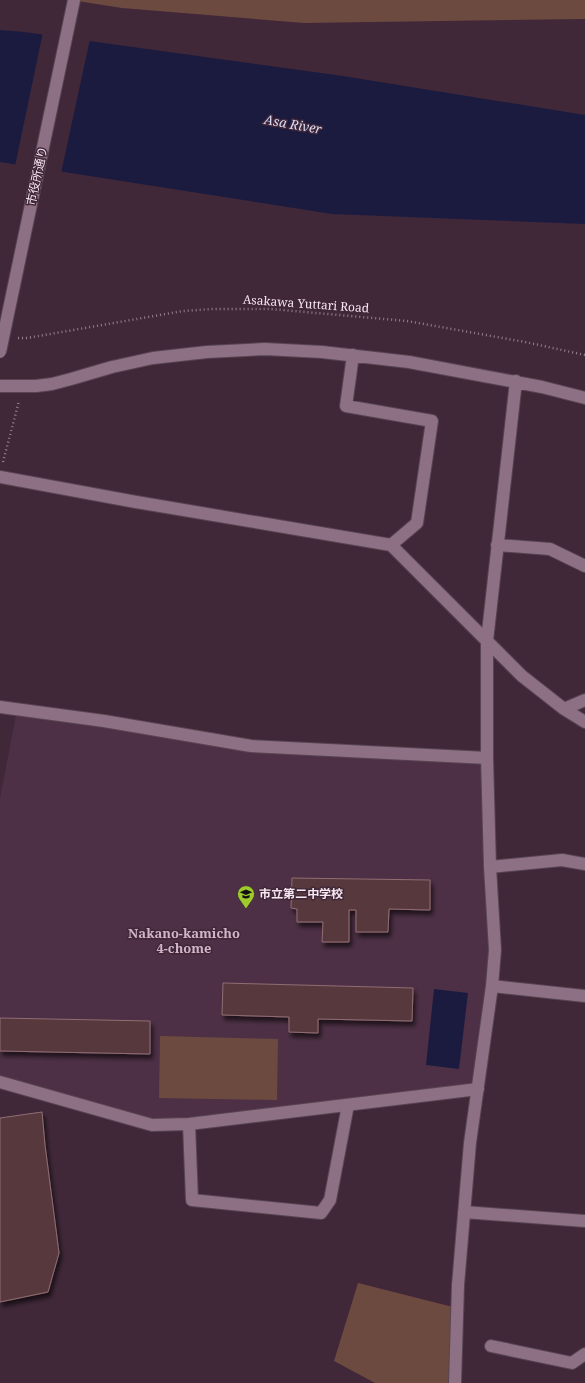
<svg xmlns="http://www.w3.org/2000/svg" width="585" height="1383" viewBox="0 0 585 1383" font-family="'Noto Serif','Noto Sans JP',serif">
	<defs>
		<filter id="shadow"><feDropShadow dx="2.5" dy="4.5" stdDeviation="2" flood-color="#0009"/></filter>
	</defs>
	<rect width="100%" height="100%" fill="#402839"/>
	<path fill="#4d3045" d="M17 710 251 746 487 758 495 950 478 1089 153 1125 0 1082V798Z"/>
	<path fill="#6d4a40" d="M71 0H585V19L304 23 122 8Z
		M160 1036 278 1039 277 1100 159 1098Z
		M358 1283 457 1308 455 1383H375L334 1361Z"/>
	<path fill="#1b1b40" d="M0 30 24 32 343 76 585 115V224L332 214 0 162Z
		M434 989 468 993 459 1069 426 1065Z"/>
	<path fill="#402839" d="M43 32 90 39 61 173 15 166Z"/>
	<path fill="#57383e" stroke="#906d73" filter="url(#shadow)" d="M292 878 430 880V910L389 909 388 932H356V910H349V942H322L323 922H297V909L291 908Z
		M223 983 413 988 412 1021 318 1019V1033L289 1032V1017L222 1015Z
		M0 1018 150 1021V1054L0 1051Z
		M42 1112 45 1145 59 1253 48 1292 0 1302V1118Z"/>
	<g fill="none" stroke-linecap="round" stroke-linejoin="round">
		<g stroke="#584452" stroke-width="14">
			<path id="minor" d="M353 355 346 406 432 421 417 523 391 545
				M0 386H36L52 384 71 379 112 367 153 358 207 352 265 349 322 352 409 362 542 387 585 398
				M0 477 136 502 391 545 522 676 564 709 585 722
				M497 545 550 549 585 566
				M0 707 104 721 251 746 487 758
				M564 709 585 700
				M490 867 562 860 585 864
				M492 986 585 996
				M0 1082 152 1125 189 1124 478 1089
				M189 1124 192 1200 321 1213 330 1200 348 1105
				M464 1212 585 1221
				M491 1346 572 1363 585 1354
				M455 1383 458 1285 470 1143 492 986 495 950 490 867 487 758V641L516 381"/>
		</g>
		<path stroke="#95818e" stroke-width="2.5" stroke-dasharray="1 3" stroke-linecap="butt" d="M18 338H27L183 311 213 309H271L407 321 525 342 585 355
			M3 462 19 401"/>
		<use href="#minor" stroke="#8d7083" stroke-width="12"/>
		<g stroke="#584452" stroke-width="14" stroke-linecap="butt">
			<path id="minor-bridge" d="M0 352 74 0"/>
		</g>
		<use href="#minor-bridge" stroke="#8d7083" stroke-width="12"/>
	</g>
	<defs>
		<g id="school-pin" transform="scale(0.9)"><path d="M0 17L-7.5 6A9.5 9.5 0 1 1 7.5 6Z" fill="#9fca2c" stroke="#402839"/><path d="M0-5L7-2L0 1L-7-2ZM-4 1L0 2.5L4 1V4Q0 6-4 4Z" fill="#111"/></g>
	</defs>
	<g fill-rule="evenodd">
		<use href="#school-pin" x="246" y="894"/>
	</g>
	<g text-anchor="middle" stroke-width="3" stroke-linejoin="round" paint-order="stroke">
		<g font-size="12" fill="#f7e7f1" stroke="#402839">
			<text transform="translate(37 176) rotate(-78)" y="4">市役所通り</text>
			<text transform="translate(306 304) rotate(4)" y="4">Asakawa Yuttari Road</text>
		</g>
		<g font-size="12" font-weight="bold" fill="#f7e7f1" stroke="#402839" text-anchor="start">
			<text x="259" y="898">市立第二中学校</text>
		</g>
		<g font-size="13" font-style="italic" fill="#d8dbf8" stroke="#402839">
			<text transform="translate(293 124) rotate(10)" y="5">Asa River</text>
		</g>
		<g font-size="13" font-weight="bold" fill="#d3b4c9" stroke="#402839">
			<text x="184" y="938">Nakano-kamicho<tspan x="184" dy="15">4-chome</tspan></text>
		</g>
	</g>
</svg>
